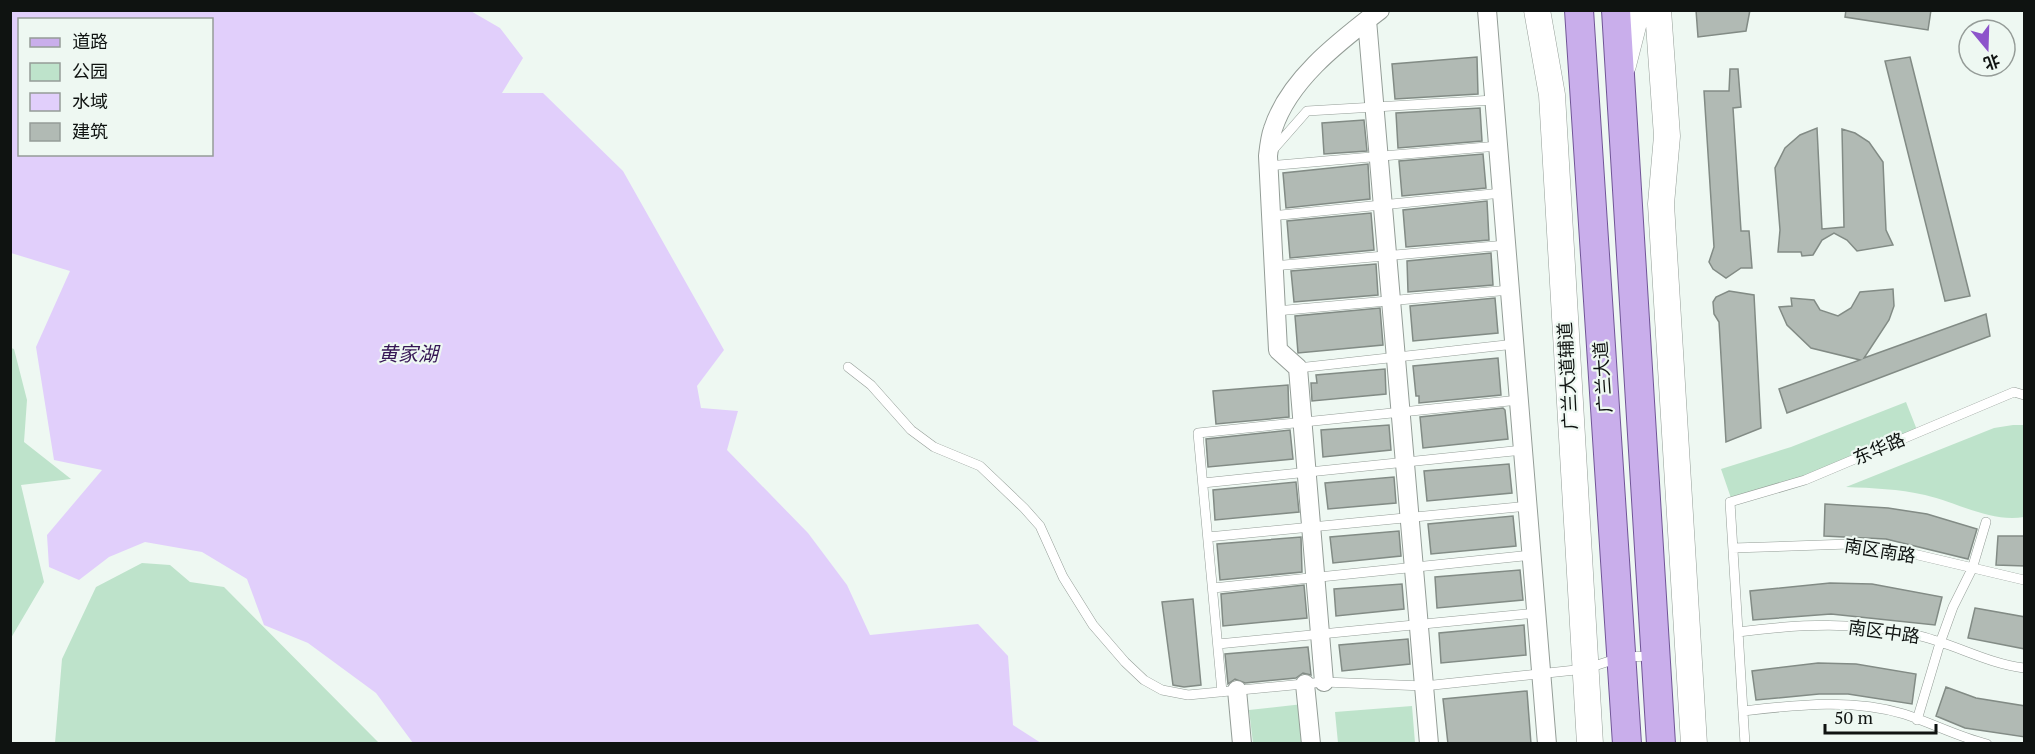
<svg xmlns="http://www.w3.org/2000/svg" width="2035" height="754" viewBox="0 0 2035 754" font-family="'PT Serif','Noto Sans SC',serif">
	<rect width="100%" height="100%" fill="#eef8f2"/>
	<path fill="#bee3cb" d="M11 348 14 349 27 400 24 442 71 479 21 485 44 582 11 638Z
		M1906 402 1917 430 1798 478 1731 498 1721 469 1791 447Z
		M2013 425H2024V517C1992 523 1956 502 1925 495 1898 489 1873 488 1846 487L1994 428Z
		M142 563 170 565 190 582 224 587 379 743H55L62 659 96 587Z
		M1303 704 1306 743H1253L1249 710Z
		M1412 706 1415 743H1338L1335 712Z"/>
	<path fill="#e1cffb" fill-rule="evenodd" d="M469 10 500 28 523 58 502 93H543L623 171 724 350 697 386 701 408 738 411 727 450 808 533 847 585 870 635 978 624 1008 656 1013 725 1041 743H413L376 693 308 643 264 625 247 579 202 552 145 542 109 557 79 580 49 567 47 535 102 470 54 460 36 347 70 271 11 253V11ZM20 20H212V154H20Z"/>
	<path fill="#b1bab4" stroke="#828b85" stroke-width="1.5" d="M1696 10H1750L1746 31 1698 37Z
		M1846 10H1931L1928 30 1845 17Z
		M1477 57 1478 94 1395 99 1392 64Z
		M1910 57 1970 296 1945 301 1885 61Z
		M1730 69H1738L1741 107 1733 108 1741 231H1749L1752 268H1741L1726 278 1713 269 1709 262 1714 247 1704 91H1729Z
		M1480 108 1482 141 1398 148 1396 113Z
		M1364 120 1367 151 1324 154 1322 123Z
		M1817 128 1822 229 1844 227 1842 129 1855 133 1869 142 1883 162 1886 230 1893 245 1857 251 1847 240 1834 233 1822 240 1813 255 1802 256 1801 252H1778L1780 230 1775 168 1785 148 1800 135Z
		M1483 154 1486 188 1402 196 1399 161Z
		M1368 164 1370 199 1286 208 1283 173Z
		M1487 201 1489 240 1406 247 1403 210Z
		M1371 213 1374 250 1290 258 1287 221Z
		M1491 253 1493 285 1408 292 1407 261Z
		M1376 264 1378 295 1294 302 1291 271Z
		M1893 289 1894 306 1889 320 1864 358 1986 314 1990 336 1787 413 1779 389 1860 360 1811 348 1787 325 1779 307 1792 306 1791 298 1814 300 1820 310 1838 316 1851 308 1860 292Z
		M1729 291 1754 295 1761 428 1726 442 1719 322 1714 314 1713 302 1716 297Z
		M1495 298 1498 333 1413 341 1410 306Z
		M1380 308 1383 345 1298 353 1295 316Z
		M1498 358 1501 395 1419 403V396H1416L1413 366Z
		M1385 369 1386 394 1312 401 1311 383H1317L1316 375Z
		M1288 385 1289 417 1216 424 1213 391Z
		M1503 408 1505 410 1508 439 1423 448 1420 417Z
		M1389 425 1391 450 1323 457 1321 430Z
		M1290 430 1293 459 1208 467 1206 439Z
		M1509 464 1512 493 1427 501 1424 471Z
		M1394 477 1396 503 1328 509 1325 483Z
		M1296 482 1299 512 1215 520 1213 490Z
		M1825 504 1888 508 1927 514 1977 529 1968 559 1886 539 1824 536Z
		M1513 516 1516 546 1431 554 1428 524Z
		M1399 531 1401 556 1333 563 1330 537Z
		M1998 536H2025V566L1996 565Z
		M1301 537 1302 572 1220 580 1217 544Z
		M1520 570 1523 600 1437 608 1435 577Z
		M1830 583 1872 584 1942 597 1935 625 1831 614 1753 620 1750 591Z
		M1402 584 1404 609 1336 616 1334 589Z
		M1304 585 1307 618 1223 626 1221 594Z
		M1193 599 1201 685 1184 687 1173 685 1162 602Z
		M1975 608 2025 617V649L1968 638Z
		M1524 625 1526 655 1441 663 1439 633Z
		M1408 639 1410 664 1342 671 1339 645Z
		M1308 647 1311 675 1303 673 1296 678 1245 683 1235 679 1228 684 1225 654Z
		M1818 663 1856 664 1916 674 1912 704 1848 694H1819L1756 700 1752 671Z
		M1946 687 1976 698 2025 706V737L1965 728 1936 716Z
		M1527 691 1531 744H1448L1443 699Z"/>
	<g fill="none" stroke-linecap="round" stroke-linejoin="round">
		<g stroke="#949d97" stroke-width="10">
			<path id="lane" d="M1271 152 1307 111 1494 100
				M1268 166 1498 146
				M1271 216 1502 193
				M1273 266 1506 245
				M1276 311 1510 290
				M848 367 871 385 911 430 934 447 980 466 1024 508 1040 526 1063 577 1093 625 1125 662 1144 680 1162 690 1188 695 1324 682 1424 686 1585 669 1622 657 1654 656
				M1298 368 1515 344
				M1203 483 1523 450
				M1208 537 1528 506
				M1733 548 1849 544 1901 551 2024 580
				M1213 588 1532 555
				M1738 632C1799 624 1860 621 1920 636 1957 645 1986 663 2024 668
				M1218 644 1537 613
				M1222 692 1198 433 1519 400
				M1743 711C1796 705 1852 698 1904 714 1932 723 1958 737 1987 744
				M1917 720 1940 643 1953 607 1972 569 1986 522
				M1745 744 1730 502 1805 480 2014 392 2024 395"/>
		</g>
		<g stroke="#949d97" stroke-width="20">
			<path id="street" d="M1487 10 1547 744
				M1367 20 1429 744
				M1324 682 1298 368 1278 350 1268 156C1269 147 1270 137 1273 129 1289 79 1340 41 1380 10
				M1305 684 1311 744
				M1237 690 1242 744"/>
		</g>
		<g stroke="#949d97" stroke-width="27">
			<path id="secondary" d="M1537 10 1552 95 1590 744
				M1658 10 1667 136 1661 204 1694 744
				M1623 65 1637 10"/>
		</g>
		<g stroke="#705596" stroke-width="30">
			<path id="primary" d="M1579 10 1627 744
				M1616 10 1661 744"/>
		</g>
		<use href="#lane" stroke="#fff" stroke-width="9"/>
		<use href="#street" stroke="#fff" stroke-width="18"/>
		<use href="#secondary" stroke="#fff" stroke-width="26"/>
		<use href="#primary" stroke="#c9aeeb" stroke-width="28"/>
	</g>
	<g text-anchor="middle" stroke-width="4.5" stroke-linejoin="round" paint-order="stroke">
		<g font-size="18" fill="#0f1311" stroke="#eef8f2">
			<text transform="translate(1568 376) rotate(-93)" y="6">广兰大道辅道</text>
			<text transform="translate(1603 377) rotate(-94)" y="6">广兰大道</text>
			<text transform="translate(1879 449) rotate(-23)" y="6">东华路</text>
			<text transform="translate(1880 551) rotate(9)" y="6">南区南路</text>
			<text transform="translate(1884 632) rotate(8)" y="6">南区中路</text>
		</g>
		<g font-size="20" font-style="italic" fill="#351554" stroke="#eef8f2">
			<text x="408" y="361">黄家湖</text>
		</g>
	</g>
	<rect width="2035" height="754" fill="none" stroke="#0f1311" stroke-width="24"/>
	<rect x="18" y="18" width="195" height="138" fill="#eef8f2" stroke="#959c98" stroke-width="1.5"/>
	<rect x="30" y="38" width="30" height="9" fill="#c9aeeb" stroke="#959c98" stroke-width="1.5"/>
	<text x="72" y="48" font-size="18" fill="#0f1311">道路</text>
	<rect x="30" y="63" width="30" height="18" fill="#bee3cb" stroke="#959c98" stroke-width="1.5"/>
	<text x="72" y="78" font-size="18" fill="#0f1311">公园</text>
	<rect x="30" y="93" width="30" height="18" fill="#e1cffb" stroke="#959c98" stroke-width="1.5"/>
	<text x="72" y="108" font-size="18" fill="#0f1311">水域</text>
	<rect x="30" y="123" width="30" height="18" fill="#b1bab4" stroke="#959c98" stroke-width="1.5"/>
	<text x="72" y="138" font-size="18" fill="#0f1311">建筑</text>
	<g transform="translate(1987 48) rotate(161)"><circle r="28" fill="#eef8f2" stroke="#959c98" stroke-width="1.5"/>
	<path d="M0-4.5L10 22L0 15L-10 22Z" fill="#8d54cb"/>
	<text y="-9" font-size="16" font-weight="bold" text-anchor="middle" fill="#0f1311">北</text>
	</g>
	<path d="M1825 724v9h111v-9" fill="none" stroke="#0f1311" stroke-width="3"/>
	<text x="1834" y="724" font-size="18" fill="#0f1311" stroke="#eef8f2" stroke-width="4.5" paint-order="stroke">50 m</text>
</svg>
